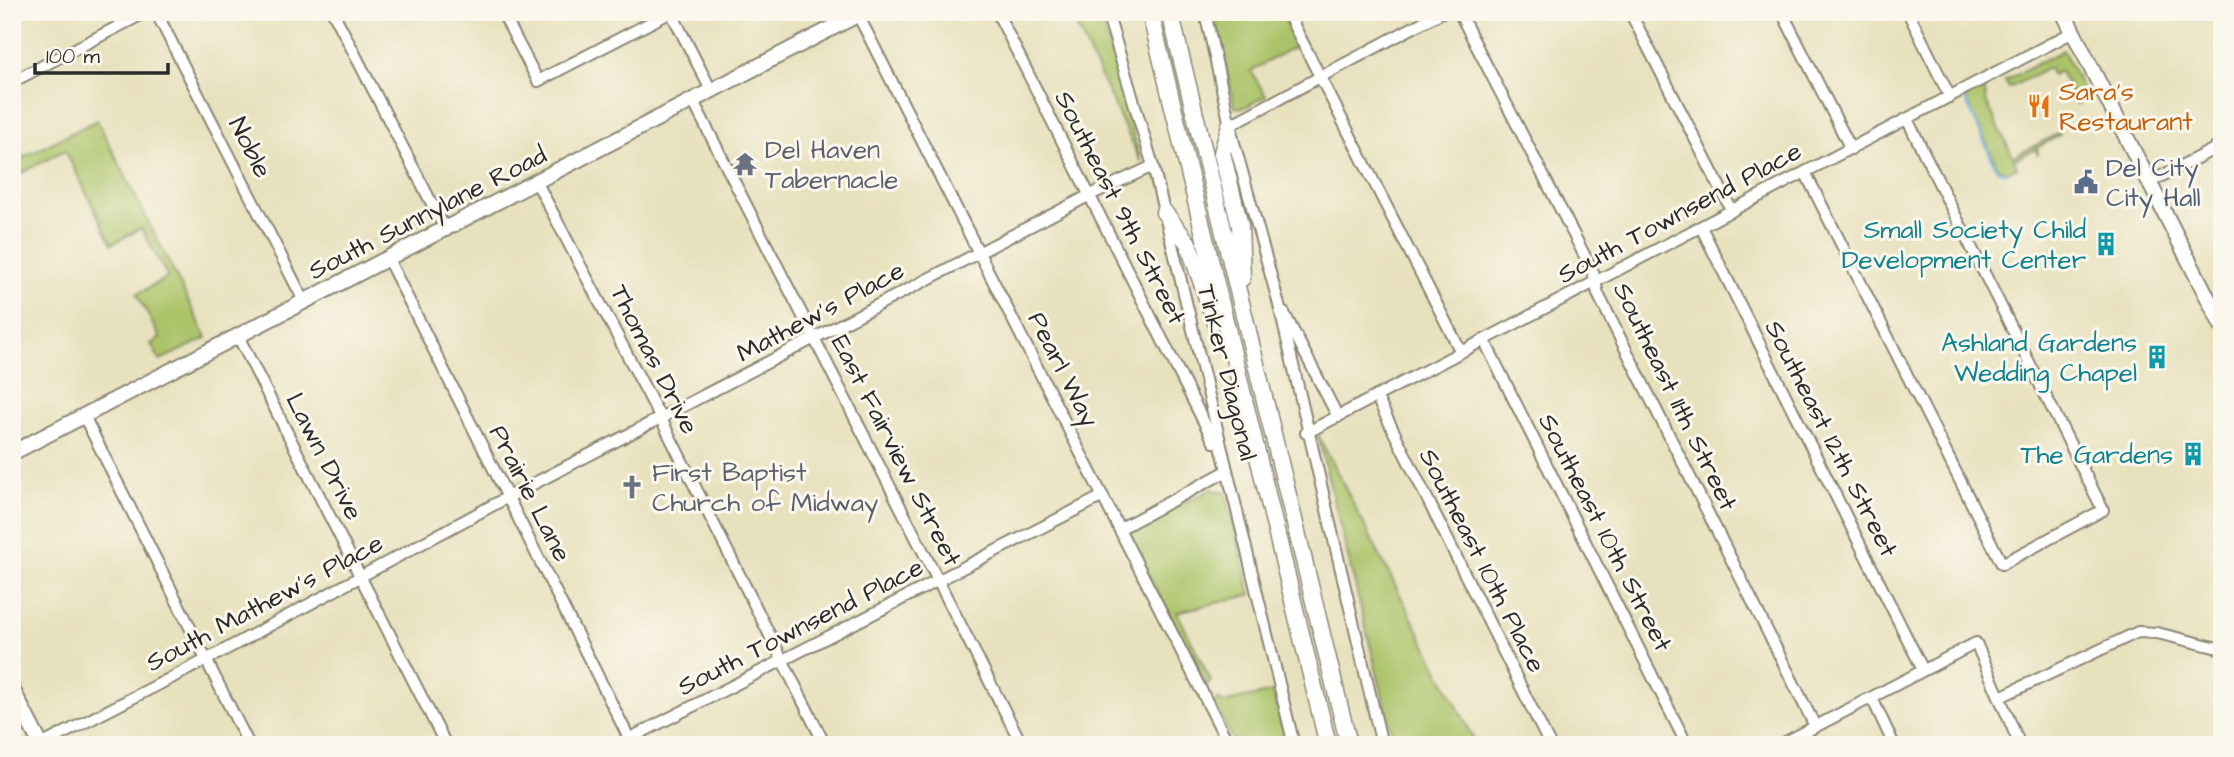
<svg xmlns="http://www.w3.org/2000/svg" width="2234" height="757" viewBox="0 0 2234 757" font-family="'Architects Daughter',sans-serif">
	<rect width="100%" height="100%" fill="#fbf7ec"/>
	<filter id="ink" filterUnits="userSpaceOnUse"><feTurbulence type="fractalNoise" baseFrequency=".0143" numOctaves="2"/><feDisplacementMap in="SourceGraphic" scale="14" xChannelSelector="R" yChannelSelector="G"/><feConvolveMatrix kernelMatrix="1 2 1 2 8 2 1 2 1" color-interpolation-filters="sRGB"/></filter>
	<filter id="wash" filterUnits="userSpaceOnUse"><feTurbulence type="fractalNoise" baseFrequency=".00686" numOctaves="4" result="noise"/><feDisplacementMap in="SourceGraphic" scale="28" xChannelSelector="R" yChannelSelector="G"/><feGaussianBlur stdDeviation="1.57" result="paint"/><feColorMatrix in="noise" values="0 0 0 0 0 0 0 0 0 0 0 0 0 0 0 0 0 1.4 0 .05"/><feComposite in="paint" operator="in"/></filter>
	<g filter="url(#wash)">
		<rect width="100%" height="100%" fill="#e8e1be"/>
		<path fill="#abc368" stroke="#6b774a" stroke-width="2" d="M1070 12H1100L1141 162Z
			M1214 12H1281L1297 45 1251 71 1266 96 1245 107 1236 108 1234 105Z
			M2063 50 2087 98 2076 104 2060 71 2052 75 2048 68 2009 88 2005 81Z
			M1980 88 1985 91 1986 101 2013 157 2059 133 2060 135 2037 148 2038 155 2035 149 2014 160 2017 167 2008 172 1998 169 1964 96Z
			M97 120 207 338 160 360 151 344 160 338 137 294 168 277 141 228 112 244 65 150 12 178V163Z
			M1317 433 1477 745H1395Z
			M1212 489 1226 493 1251 595 1177 612 1211 681 1206 686 1130 538 1138 525Z
			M1273 692 1286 745H1235L1214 702 1219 699 1222 703Z"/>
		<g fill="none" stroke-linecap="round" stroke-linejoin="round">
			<path stroke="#6db0e2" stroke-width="2.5" d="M1964 97 1965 99
				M1966 101 1997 170 2007 173"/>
		</g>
	</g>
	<g filter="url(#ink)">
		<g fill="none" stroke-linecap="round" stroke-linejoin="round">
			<g stroke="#8a8674" stroke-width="14">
				<path id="minor" d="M156 12 305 303
					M333 12 446 231
					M502 12 538 81 671 12
					M671 12 712 92
					M997 12 1214 442
					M1107 12 1153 166 1294 745
					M1205 12 1233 139 1278 301 1382 745
					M1287 12 1461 352
					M1459 12 1593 272 1598 294 1815 726
					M1630 12 1732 211
					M1782 12 1851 149
					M1908 12 1950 97
					M2217 12 2222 21
					M858 15 1229 745
					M12 82 146 12
					M693 101 1022 745
					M1230 125 1442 12
					M1805 172 2002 564 2103 510 1907 119
					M537 183 661 419 825 745
					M2148 183 2222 145
					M1701 227 1923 670
					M389 261 631 742
					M1284 313 1338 417
					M239 338 446 745
					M1484 340 1687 745
					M1376 396 1550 745
					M85 418 249 745
					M1306 433 2073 32
					M1121 528 1227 471
					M2000 697 2138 632 2157 633 2222 649
					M1872 698 1894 745
					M41 745 206 660 508 497 1090 195 1153 166
					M617 745 1103 496
					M1780 745 1976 643 2020 745"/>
			</g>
			<g stroke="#8a8674" stroke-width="18">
				<path id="major" d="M2063 12 2222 326
					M12 453 863 12
					M12 689 41 745"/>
			</g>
			<g stroke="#8a8674" stroke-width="19">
				<path id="highway" d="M1150 12 1328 745
					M1170 12 1349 745
					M1230 125 1222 153 1240 226 1242 278
					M1164 212 1188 243 1215 321"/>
			</g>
			<use href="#minor" stroke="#fff" stroke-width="10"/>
			<use href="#major" stroke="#fff" stroke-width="14"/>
			<use href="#highway" stroke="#fff" stroke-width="16"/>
		</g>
	</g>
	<defs>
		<g id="restaurant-bare" transform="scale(1.89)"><path d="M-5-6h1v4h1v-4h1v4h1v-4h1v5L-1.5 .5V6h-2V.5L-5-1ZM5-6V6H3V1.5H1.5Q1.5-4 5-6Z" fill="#e8710a" stroke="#fbf7ec" stroke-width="2.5" paint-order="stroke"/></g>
		<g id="temple-bare" transform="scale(1.89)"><path d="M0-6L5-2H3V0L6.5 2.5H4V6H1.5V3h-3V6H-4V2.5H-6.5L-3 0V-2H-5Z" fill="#6b7280" stroke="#fbf7ec" stroke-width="2.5" paint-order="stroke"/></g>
		<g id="civic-bare" transform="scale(1.89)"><path d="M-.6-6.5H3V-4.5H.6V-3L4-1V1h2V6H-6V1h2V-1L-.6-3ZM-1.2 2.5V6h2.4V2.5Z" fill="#5c6f8a" stroke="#fbf7ec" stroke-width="2.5" paint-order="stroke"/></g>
		<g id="building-bare" transform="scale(1.89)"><path d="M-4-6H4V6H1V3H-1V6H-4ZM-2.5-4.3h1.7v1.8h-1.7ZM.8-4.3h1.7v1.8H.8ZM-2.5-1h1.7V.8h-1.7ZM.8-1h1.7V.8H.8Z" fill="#0f9aa8" stroke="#fbf7ec" stroke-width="2.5" paint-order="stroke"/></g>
		<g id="church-bare" transform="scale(1.89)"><path d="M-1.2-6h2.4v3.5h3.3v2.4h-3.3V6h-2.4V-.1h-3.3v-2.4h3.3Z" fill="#6b7280" stroke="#fbf7ec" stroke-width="2.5" paint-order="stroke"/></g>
	</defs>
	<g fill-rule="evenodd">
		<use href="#restaurant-bare" x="2039" y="106"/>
		<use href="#temple-bare" x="745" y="164"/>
		<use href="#civic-bare" x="2086" y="182"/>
		<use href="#building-bare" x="2106" y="244"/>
		<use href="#building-bare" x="2157" y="357"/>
		<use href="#building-bare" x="2193" y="454"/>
		<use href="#church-bare" x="632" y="487"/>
	</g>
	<g text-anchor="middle" stroke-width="6" stroke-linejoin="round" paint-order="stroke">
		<g font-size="26" fill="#c56008" stroke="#fbf7ec" text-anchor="start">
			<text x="2059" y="100">Sara's<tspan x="2059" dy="30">Restaurant</tspan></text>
		</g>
		<g font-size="26" fill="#2b2b2b" stroke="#fbf7ec">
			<text transform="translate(251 147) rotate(63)" y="9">Noble</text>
			<text transform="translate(1121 207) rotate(63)" y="9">Southeast 9th Street</text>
			<text transform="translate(427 212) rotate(-27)" y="9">South Sunnylane Road</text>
			<text transform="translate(1679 212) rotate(-28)" y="9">South Townsend Place</text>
			<text transform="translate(820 311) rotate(-28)" y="9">Mathew's Place</text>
			<text transform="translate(655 359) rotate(63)" y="9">Thomas Drive</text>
			<text transform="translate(1064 369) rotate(63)" y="9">Pearl Way</text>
			<text transform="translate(1228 372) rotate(76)" y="9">Tinker Diagonal</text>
			<text transform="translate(1676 396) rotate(64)" y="9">Southeast 11th Street</text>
			<text transform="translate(1832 438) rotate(63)" y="9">Southeast 12th Street</text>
			<text transform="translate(897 450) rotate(63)" y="9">East Fairview Street</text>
			<text transform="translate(325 456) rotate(63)" y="9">Lawn Drive</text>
			<text transform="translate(531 493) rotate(63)" y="9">Prairie Lane</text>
			<text transform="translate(1606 532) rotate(63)" y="9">Southeast 10th Street</text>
			<text transform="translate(1483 560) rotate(63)" y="9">Southeast 10th Place</text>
			<text transform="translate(264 602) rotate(-28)" y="9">South Mathew's Place</text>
			<text transform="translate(800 626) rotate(-27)" y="9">South Townsend Place</text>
		</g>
		<g font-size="26" fill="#5b616d" stroke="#fbf7ec" text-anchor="start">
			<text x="765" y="158">Del Haven<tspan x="765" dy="30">Tabernacle</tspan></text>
			<text x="652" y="481">First Baptist<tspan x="652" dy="30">Church of Midway</tspan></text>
		</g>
		<g font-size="26" fill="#4e5e75" stroke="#fbf7ec" text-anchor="start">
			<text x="2106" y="176">Del City<tspan x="2106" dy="30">City Hall</tspan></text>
		</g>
		<g font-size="26" fill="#0d838f" stroke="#fbf7ec" text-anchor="end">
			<text x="2086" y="238">Small Society Child<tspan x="2086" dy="30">Development Center</tspan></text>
			<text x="2137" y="351">Ashland Gardens<tspan x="2137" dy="30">Wedding Chapel</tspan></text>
			<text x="2173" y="463">The Gardens</text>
		</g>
	</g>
	<rect width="2234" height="757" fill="none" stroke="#fbf7ec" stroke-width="42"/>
	<path d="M35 63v10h133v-10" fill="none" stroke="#2b2b2b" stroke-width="3.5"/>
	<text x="46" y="63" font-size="21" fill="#2b2b2b" stroke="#fbf7ec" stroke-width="5" paint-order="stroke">100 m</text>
</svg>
